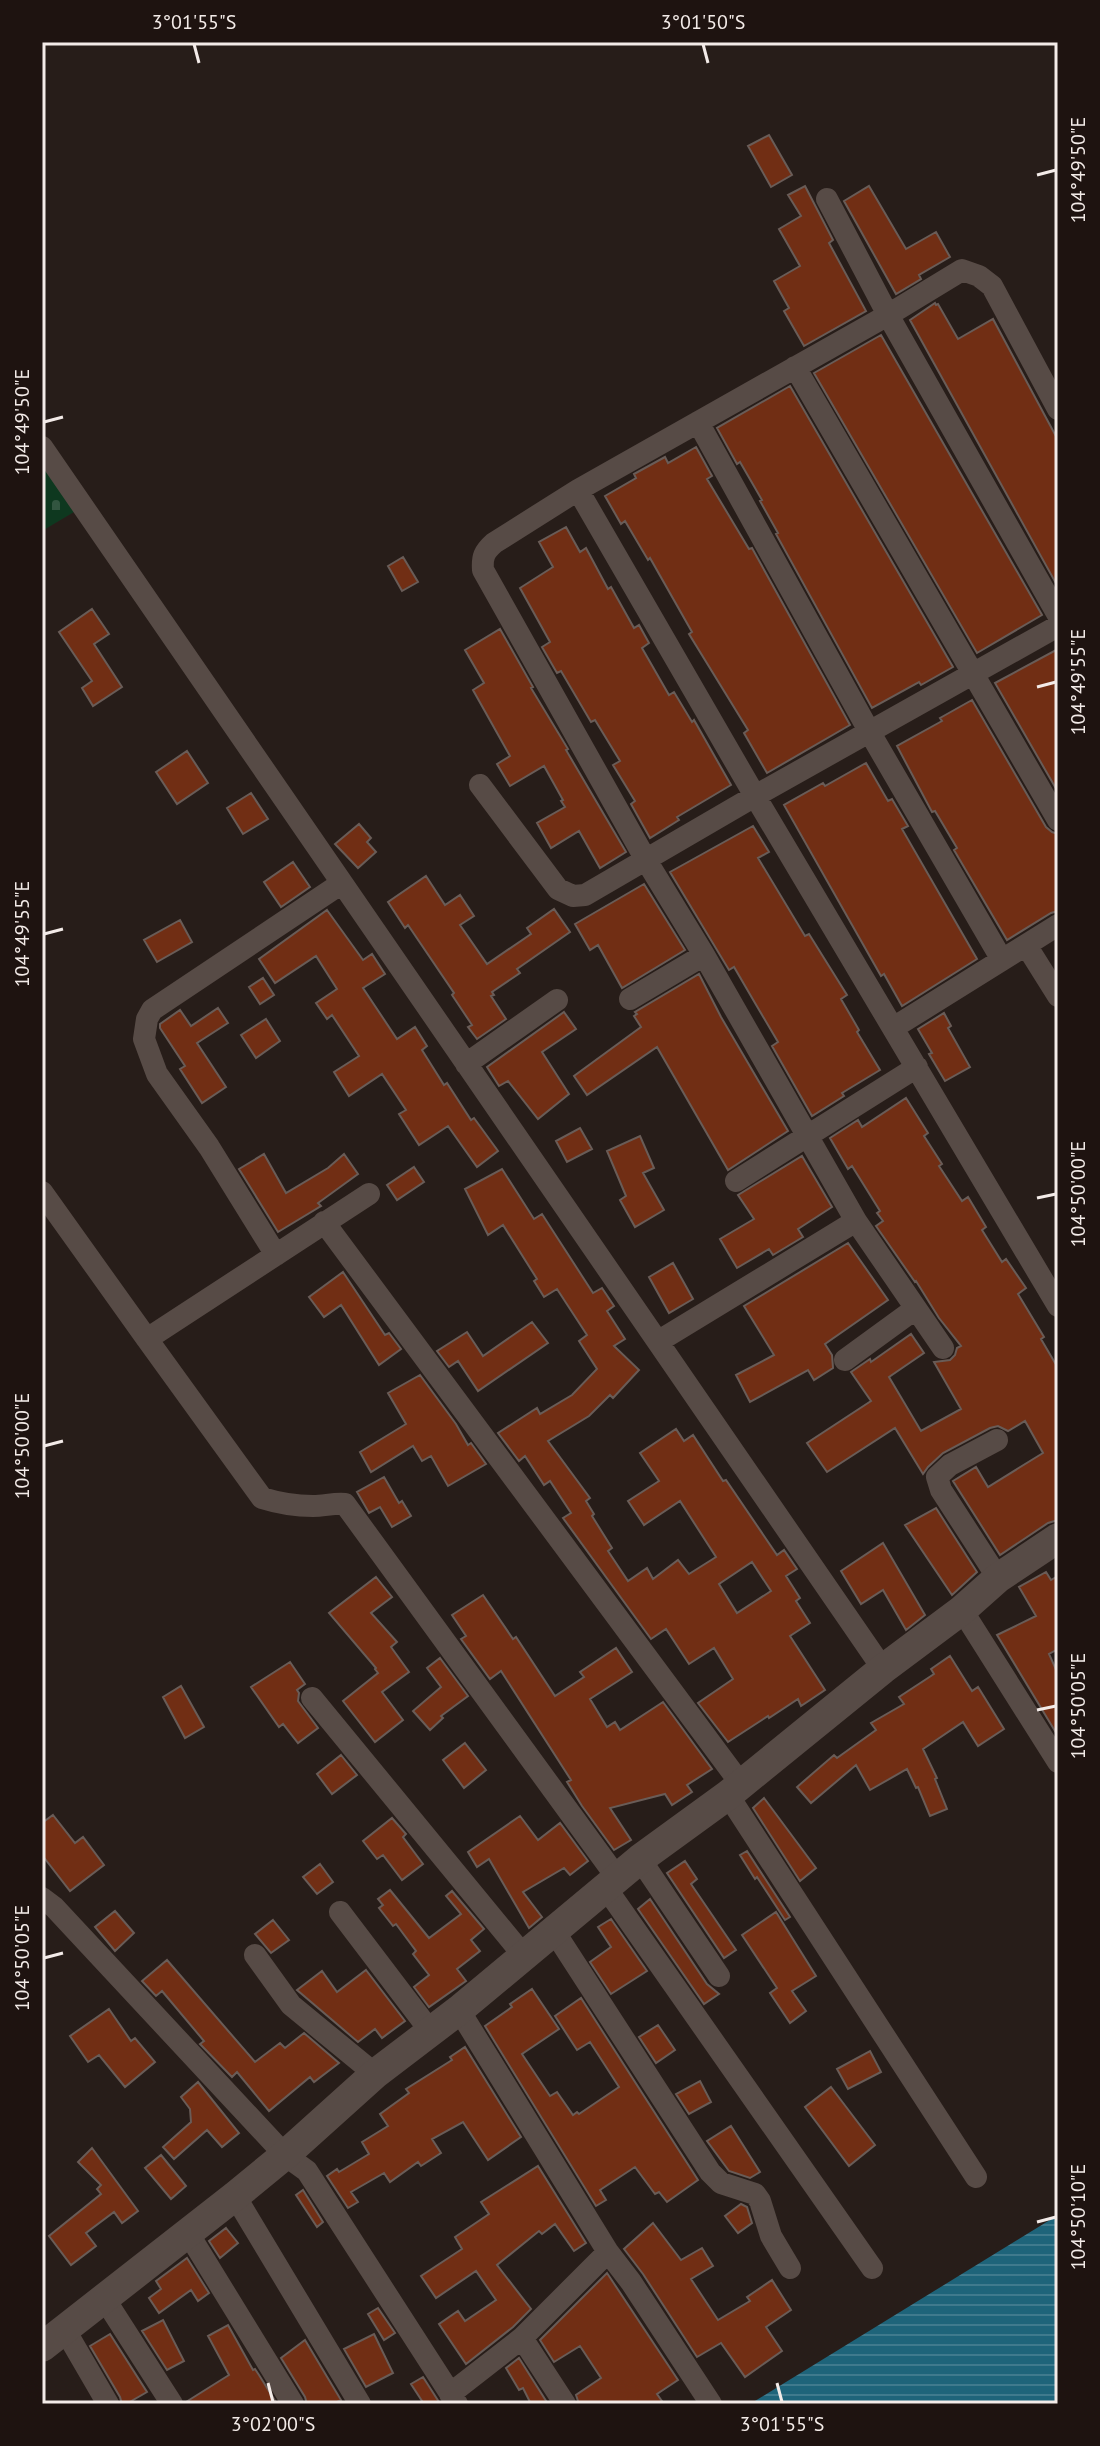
<svg xmlns="http://www.w3.org/2000/svg" width="1100" height="2446" viewBox="0 0 1100 2446" font-family="'PT Sans',sans-serif">
	<defs>
		<pattern id="cemetery-stones" width="16" height="16" patternUnits="userSpaceOnUse" patternTransform="scale(2)"><rect width="16" height="16" fill="#0e381f"/><path d="M2 7V4a2 2 0 0 1 4 0v3zM10 15v-3a2 2 0 0 1 4 0v3z" fill="#325540"/></pattern>
		<pattern id="water-rules" width="6" height="5" patternUnits="userSpaceOnUse" patternTransform="scale(2)"><rect width="6" height="5" fill="#1e647a"/><path d="M0 2.5h6" fill="none" stroke="#3f7a8d"/></pattern>
	</defs>
	<rect width="100%" height="100%" fill="#271d19"/>
	<path fill="url(#cemetery-stones)" d="M42 458 79 509 42 531Z"/>
	<path fill="url(#water-rules)" d="M1058 2215V2404H750Z"/>
	<path fill="#712e14" stroke="#695c57" stroke-width="2" fill-rule="evenodd" d="M769 135 792 175 771 187 748 146Z
		M805 186 833 240 829 243 866 311 804 346 784 311 789 308 774 281 800 266 779 229 801 216 788 195Z
		M869 186 906 249 936 232 950 257 919 275 921 279 896 294 844 201Z
		M935 303 936 305 938 304 958 339 993 319 1058 440V587L910 320Z
		M881 335 1042 615 977 653 814 373Z
		M790 386 953 667 921 685 919 682 872 708 776 534 778 533 760 501 762 500 740 462 737 464 717 428Z
		M696 447 712 476 707 479 749 549 752 548 850 725 767 773 744 733 748 730 689 634 692 632 650 558 648 560 625 521 621 524 605 496 636 478 634 474 665 457 668 463Z
		M566 527 580 552 586 548 608 589 611 587 634 628 639 625 649 643 642 648 669 695 674 692 692 722 694 720 731 785 677 817 679 820 650 838 631 804 635 801 613 765 620 761 595 720 591 722 561 671 557 673 542 647 550 642 520 588 553 567 539 542Z
		M403 557 418 582 402 591 388 566Z
		M92 609 109 634 94 644 122 687 93 706 82 688 92 681 59 632Z
		M500 629 533 687 531 688 568 749 566 750 626 852 600 868 579 831 551 848 537 823 565 807 561 801 563 800 544 766 510 786 497 764 510 756 473 690 484 683 465 650Z
		M1058 649V792L995 683Z
		M972 700 1046 827 1052 832 1058 834V911L1051 913 1007 940 954 850 957 848 935 811 932 812 897 746 942 721 940 718Z
		M187 751 208 783 177 804 156 772Z
		M866 763 888 801 892 799 908 826 902 829 977 959 902 1006 884 974 881 976 784 805 823 783 825 786Z
		M251 793 268 819 243 834 227 808Z
		M359 824 371 838 367 842 376 852 358 868 335 844Z
		M753 826 769 852 758 858 805 936 809 934 847 995 841 999 859 1030 857 1032 880 1070 842 1093 844 1096 812 1116 772 1046 778 1042 755 1003 734 967 729 970 670 872Z
		M293 862 310 887 281 907 264 882Z
		M426 876 445 905 460 895 474 916 460 925 487 964 531 934 527 928 554 909 570 932 517 969 520 973 492 992 494 995 491 996 506 1019 477 1039 468 1027 472 1025 452 995 454 993 408 925 405 928 388 902Z
		M644 884 685 950 622 988 598 945 590 950 575 924Z
		M327 910 363 960 372 954 385 974 363 988 397 1039 415 1027 427 1046 422 1050 444 1085 447 1083 471 1120 474 1118 498 1151 477 1167 448 1126 419 1145 399 1114 406 1110 382 1074 349 1096 334 1072 359 1056 332 1015 327 1019 316 1003 337 989 316 956 275 983 259 959Z
		M180 920 192 942 157 962 144 940Z
		M699 974 721 1017 788 1131 728 1170 657 1047 587 1095 574 1076 641 1027 634 1016 637 1014 635 1012Z
		M263 978 274 995 260 1004 249 987Z
		M218 1008 228 1023 197 1043 226 1087 202 1103 180 1069 185 1066 160 1028V1024L180 1010 191 1026Z
		M564 1012 576 1029 542 1052 569 1094 538 1119 508 1081 499 1086 487 1067Z
		M944 1013 951 1026 948 1028 970 1067 945 1081 929 1054 932 1053 918 1029Z
		M266 1019 280 1041 256 1058 241 1035Z
		M906 1098 928 1133 924 1136 942 1164 939 1166 962 1201 968 1197 986 1227 982 1230 1002 1262 1006 1259 1026 1288 1018 1294 1044 1337 1041 1339 1058 1368V1520L1048 1523 1000 1555 953 1481 976 1467 988 1487 1043 1453 1025 1421 1008 1431 998 1426 990 1428 943 1453 928 1467 923 1474 895 1428 827 1472 807 1443 871 1401 851 1372 870 1359 871 1362 911 1334 924 1353 889 1377 921 1431 961 1409 934 1362 950 1360 955 1355 957 1348 961 1346 939 1318 916 1281 915 1282 876 1226 883 1221 877 1213 880 1211 852 1166 848 1169 830 1138 858 1120 862 1127Z
		M580 1128 592 1149 567 1162 556 1141Z
		M640 1136 654 1168 643 1173 664 1210 635 1227 620 1200 626 1196 607 1151Z
		M264 1154 286 1193 328 1168 344 1154 358 1174 318 1203 321 1206 278 1232 239 1169Z
		M802 1156 832 1207 798 1229 803 1237 773 1255 769 1249 737 1268 720 1239 754 1219 738 1195Z
		M414 1167 424 1182 397 1200 387 1185Z
		M502 1169 534 1219 542 1214 593 1293 602 1288 614 1306 607 1311 625 1339 614 1346 639 1370 613 1398 610 1395 589 1416 548 1441 590 1498 586 1501 594 1514 592 1516 612 1548 608 1551 628 1581 647 1568 653 1579 678 1560 689 1574 716 1557 680 1501 644 1525 628 1501 659 1481 640 1453 676 1429 684 1441 693 1435 723 1481 726 1480 777 1555 784 1550 797 1569 786 1576 800 1598 796 1601 810 1623 790 1636 825 1690 801 1706 798 1699 769 1718 768 1716 728 1742 698 1703 733 1679 714 1648 689 1664 666 1629 651 1639 563 1518 571 1513 550 1481 544 1485 525 1456 519 1461 498 1433 537 1408 540 1414 572 1395 597 1369 579 1341 587 1335 557 1289 544 1297 534 1281 537 1279 503 1225 488 1235 465 1189ZM752 1562 771 1591 737 1613 719 1584Z
		M848 1243 888 1300 825 1344 832 1355 833 1368 814 1380 808 1370 750 1402 736 1375 774 1355 744 1306Z
		M673 1263 693 1299 669 1313 649 1277Z
		M343 1272 385 1335 389 1333 401 1349 379 1365 341 1305 324 1317 309 1297Z
		M532 1322 548 1343 478 1391 458 1361 449 1367 437 1351 467 1332 483 1356Z
		M420 1375 456 1424 468 1445 471 1443 486 1464 448 1486 431 1456 422 1461 413 1446 371 1472 360 1452 406 1424 388 1393Z
		M384 1477 399 1503 402 1501 411 1516 392 1527 380 1507 369 1513 357 1492Z
		M936 1508 977 1572 952 1595 905 1525Z
		M883 1543 925 1615 906 1630 883 1590 861 1604 841 1571Z
		M1046 1572 1051 1580 1058 1576V1649L1049 1654 1058 1674V1736L997 1635 1036 1616 1019 1587Z
		M376 1577 392 1597 371 1613 397 1642 391 1647 409 1672 382 1692 403 1720 375 1742 343 1701 378 1673 375 1669 376 1668 329 1613Z
		M483 1595 513 1639 516 1637 555 1696 584 1677 580 1672 616 1648 632 1672 590 1699 607 1727 615 1722 620 1730 663 1702 712 1769 687 1785 692 1792 672 1805 665 1794 610 1808 631 1840 614 1850 582 1806 567 1782 571 1780 501 1671 490 1679 461 1639 466 1636 452 1615Z
		M950 1656 972 1691 978 1687 1004 1729 978 1746 963 1722 923 1749 937 1778 935 1779 947 1809 930 1816 918 1787 916 1788 907 1769 870 1790 856 1765 811 1803 797 1787 834 1755 837 1758 876 1730 871 1723 904 1704 899 1697 934 1674 931 1669Z
		M440 1658 468 1696 441 1716 443 1718 430 1730 413 1711 441 1687 427 1668Z
		M290 1662 305 1684 297 1690 299 1693 298 1701 318 1728 298 1743 283 1724 279 1727 251 1687Z
		M181 1686 204 1727 185 1738 163 1697Z
		M465 1743 486 1770 464 1788 443 1760Z
		M341 1755 357 1775 332 1794 317 1774Z
		M764 1798 816 1868 800 1881 753 1808Z
		M53 1815 75 1843 83 1837 104 1865 70 1891 42 1855V1823Z
		M520 1816 538 1840 560 1823 588 1861 570 1875 564 1868 523 1892 542 1917 529 1928 489 1859 477 1867 468 1852Z
		M392 1818 406 1834 403 1837 423 1864 402 1880 383 1855 377 1859 363 1841Z
		M747 1851 790 1917 785 1920 757 1877 755 1879 740 1855Z
		M685 1861 697 1879 691 1884 736 1950 724 1958 667 1873Z
		M320 1864 333 1882 317 1894 303 1877Z
		M390 1890 429 1938 461 1914 446 1896 452 1891 484 1929 471 1940 480 1951 457 1969 466 1981 429 2007 414 1987 429 1975 413 1954 416 1951 396 1924 393 1926 379 1908 383 1905 378 1899Z
		M650 1899 707 1984 719 1994 704 2004 638 1909Z
		M115 1911 134 1933 115 1951 95 1927Z
		M776 1912 816 1976 792 1991 806 2011 790 2023 770 1993 777 1988 742 1935Z
		M611 1919 647 1971 611 1994 590 1962 611 1947 598 1927Z
		M273 1920 289 1940 271 1953 255 1934Z
		M167 1960 255 2062 280 2043 285 2048 304 2033 339 2063 314 2082 310 2077 269 2111 237 2072 232 2077 200 2044 204 2041 162 1991 156 1996 142 1981Z
		M366 1970 405 2021 382 2038 375 2029 358 2042 297 1990 322 1971 337 1992Z
		M532 1989 559 2029 522 2054 550 2096 557 2092 573 2115 577 2112 579 2114 619 2087 590 2042 577 2050 555 2016 581 1998 698 2180 667 2202 659 2192 655 2194 635 2167 600 2190 606 2200 596 2206 485 2026 512 2007 510 2004Z
		M109 2009 131 2041 135 2038 155 2062 125 2087 99 2055 88 2062 70 2036Z
		M658 2025 675 2050 656 2063 639 2037Z
		M465 2047 521 2137 488 2160 463 2122 432 2139 441 2153 421 2166 418 2162 390 2182 384 2173 351 2192 358 2202 348 2208 327 2176 337 2169 339 2172 369 2154 362 2142 388 2126 380 2114 409 2093 406 2089 452 2060 450 2057Z
		M870 2051 881 2072 848 2089 837 2069Z
		M700 2081 711 2102 689 2114 676 2094Z
		M198 2082 239 2133 222 2147 207 2130 174 2159 163 2147 191 2122 190 2109 181 2097Z
		M831 2087 875 2145 849 2166 805 2107Z
		M731 2126 760 2172 750 2178 729 2171 707 2141Z
		M92 2148 138 2211 122 2223 114 2212 86 2233 96 2246 71 2265 49 2236 101 2194 97 2189 101 2185 78 2162Z
		M161 2155 186 2186 171 2199 145 2168Z
		M538 2166 586 2243 574 2251 555 2224 542 2234 539 2231 497 2265 531 2309 513 2327 466 2364 439 2324 458 2311 465 2321 496 2300 476 2271 436 2298 421 2276 462 2249 455 2237 489 2214 481 2202Z
		M303 2190 323 2222 317 2227 296 2195Z
		M741 2204 747 2207 752 2223 738 2233 725 2216Z
		M653 2223 681 2260 702 2248 713 2266 691 2279 718 2320 750 2301 747 2297 772 2280 791 2310 766 2327 782 2351 745 2377 721 2343 697 2357 643 2274 624 2249Z
		M226 2228 238 2243 220 2258 209 2241Z
		M187 2258 209 2293 198 2301 191 2290 159 2313 149 2298 161 2289 156 2281Z
		M607 2273 678 2380 657 2394 664 2404H579L576 2395 601 2378 580 2346 554 2362 540 2340Z
		M378 2308 395 2333 384 2340 368 2314Z
		M163 2320 184 2361 167 2370 142 2331Z
		M228 2325 253 2370 255 2369 259 2375 277 2404H186V2402L229 2375 208 2336Z
		M110 2334 147 2392 126 2404H122L120 2397 90 2346Z
		M374 2334 393 2373 366 2387 344 2349Z
		M305 2340 341 2400 333 2404H307L305 2397 281 2358Z
		M519 2358 548 2404H531L523 2388 519 2390 506 2368Z
		M423 2377 439 2402 440 2404H424L411 2384Z"/>
	<g fill="none" stroke-linecap="round" stroke-linejoin="round">
		<path stroke="#574b46" stroke-width="22" d="M827 199 888 315 1058 615
			M795 367 1058 820
			M698 422 869 731 1002 960
			M42 447 883 1669
			M578 490 755 796 1058 1306
			M480 785 558 889 573 896 585 895 755 796 1058 626
			M1026 945 1058 996
			M630 999 704 955
			M893 1028 1058 925
			M466 1064 557 1000
			M736 1181 917 1067
			M42 1192 147 1339 369 1194
			M324 1222 741 1784
			M276 1255 209 1147 157 1074 144 1039 147 1019 152 1010 342 883
			M147 1339 262 1498C278 1503 296 1506 313 1506 324 1506 334 1503 345 1504L618 1879
			M659 1341 856 1221
			M943 1348 856 1221 704 955 646 860 483 570C482 557 484 552 494 543L578 490 888 315 962 270 979 276 992 286 1058 409
			M845 1360 915 1309
			M997 1440 950 1465 937 1477 941 1490 998 1578
			M962 1610 1058 1762
			M312 1698 524 1956
			M728 1795 976 2177
			M640 1859 719 1976
			M606 1888 872 2268
			M42 1898 54 1907 285 2155 307 2171 457 2404
			M340 1912 431 2032
			M554 1931 710 2172 721 2183 755 2194 760 2201 771 2236 790 2268
			M255 1955 291 2005 375 2074
			M459 2010 608 2252 631 2282 711 2404
			M235 2196 360 2404
			M188 2233 293 2404
			M104 2298 172 2404
			M65 2330 108 2404
			M522 2338 565 2404
			M450 2394 522 2338 608 2252"/>
		<path stroke="#574b46" stroke-width="30" d="M42 2347 235 2196 285 2155 375 2074 459 2010 640 1859 728 1795 883 1669 962 1610 998 1578 1058 1538"/>
	</g>
	<path fill="none" stroke="#f3ebe8" stroke-width="3" d="M194 44 199 63M703 44 708 63M1037 175 1056 170M44 422 63 417M1037 687 1056 682M44 934 63 929M1037 1198 1056 1194M44 1446 63 1441M1037 1710 1056 1706M44 1958 63 1953M1037 2222 1056 2217M268 2383 273 2402M777 2383 782 2402"/>
	<rect width="1100" height="2446" fill="none" stroke="#1e1310" stroke-width="88"/>
	<rect x="44" y="44" width="1012" height="2358" fill="none" stroke="#f3ebe8" stroke-width="3"/>
	<g font-size="20" text-anchor="middle" fill="#f3ebe8">
		<text x="194" y="29">3°01'55"S</text>
		<text x="703" y="29">3°01'50"S</text>
		<text transform="translate(1078 170) rotate(-90)" y="7">104°49'50"E</text>
		<text transform="translate(22 422) rotate(-90)" y="7">104°49'50"E</text>
		<text transform="translate(1078 682) rotate(-90)" y="7">104°49'55"E</text>
		<text transform="translate(22 934) rotate(-90)" y="7">104°49'55"E</text>
		<text transform="translate(1078 1194) rotate(-90)" y="7">104°50'00"E</text>
		<text transform="translate(22 1446) rotate(-90)" y="7">104°50'00"E</text>
		<text transform="translate(1078 1706) rotate(-90)" y="7">104°50'05"E</text>
		<text transform="translate(22 1958) rotate(-90)" y="7">104°50'05"E</text>
		<text transform="translate(1078 2217) rotate(-90)" y="7">104°50'10"E</text>
		<text x="273" y="2431">3°02'00"S</text>
		<text x="782" y="2431">3°01'55"S</text>
	</g>
</svg>
